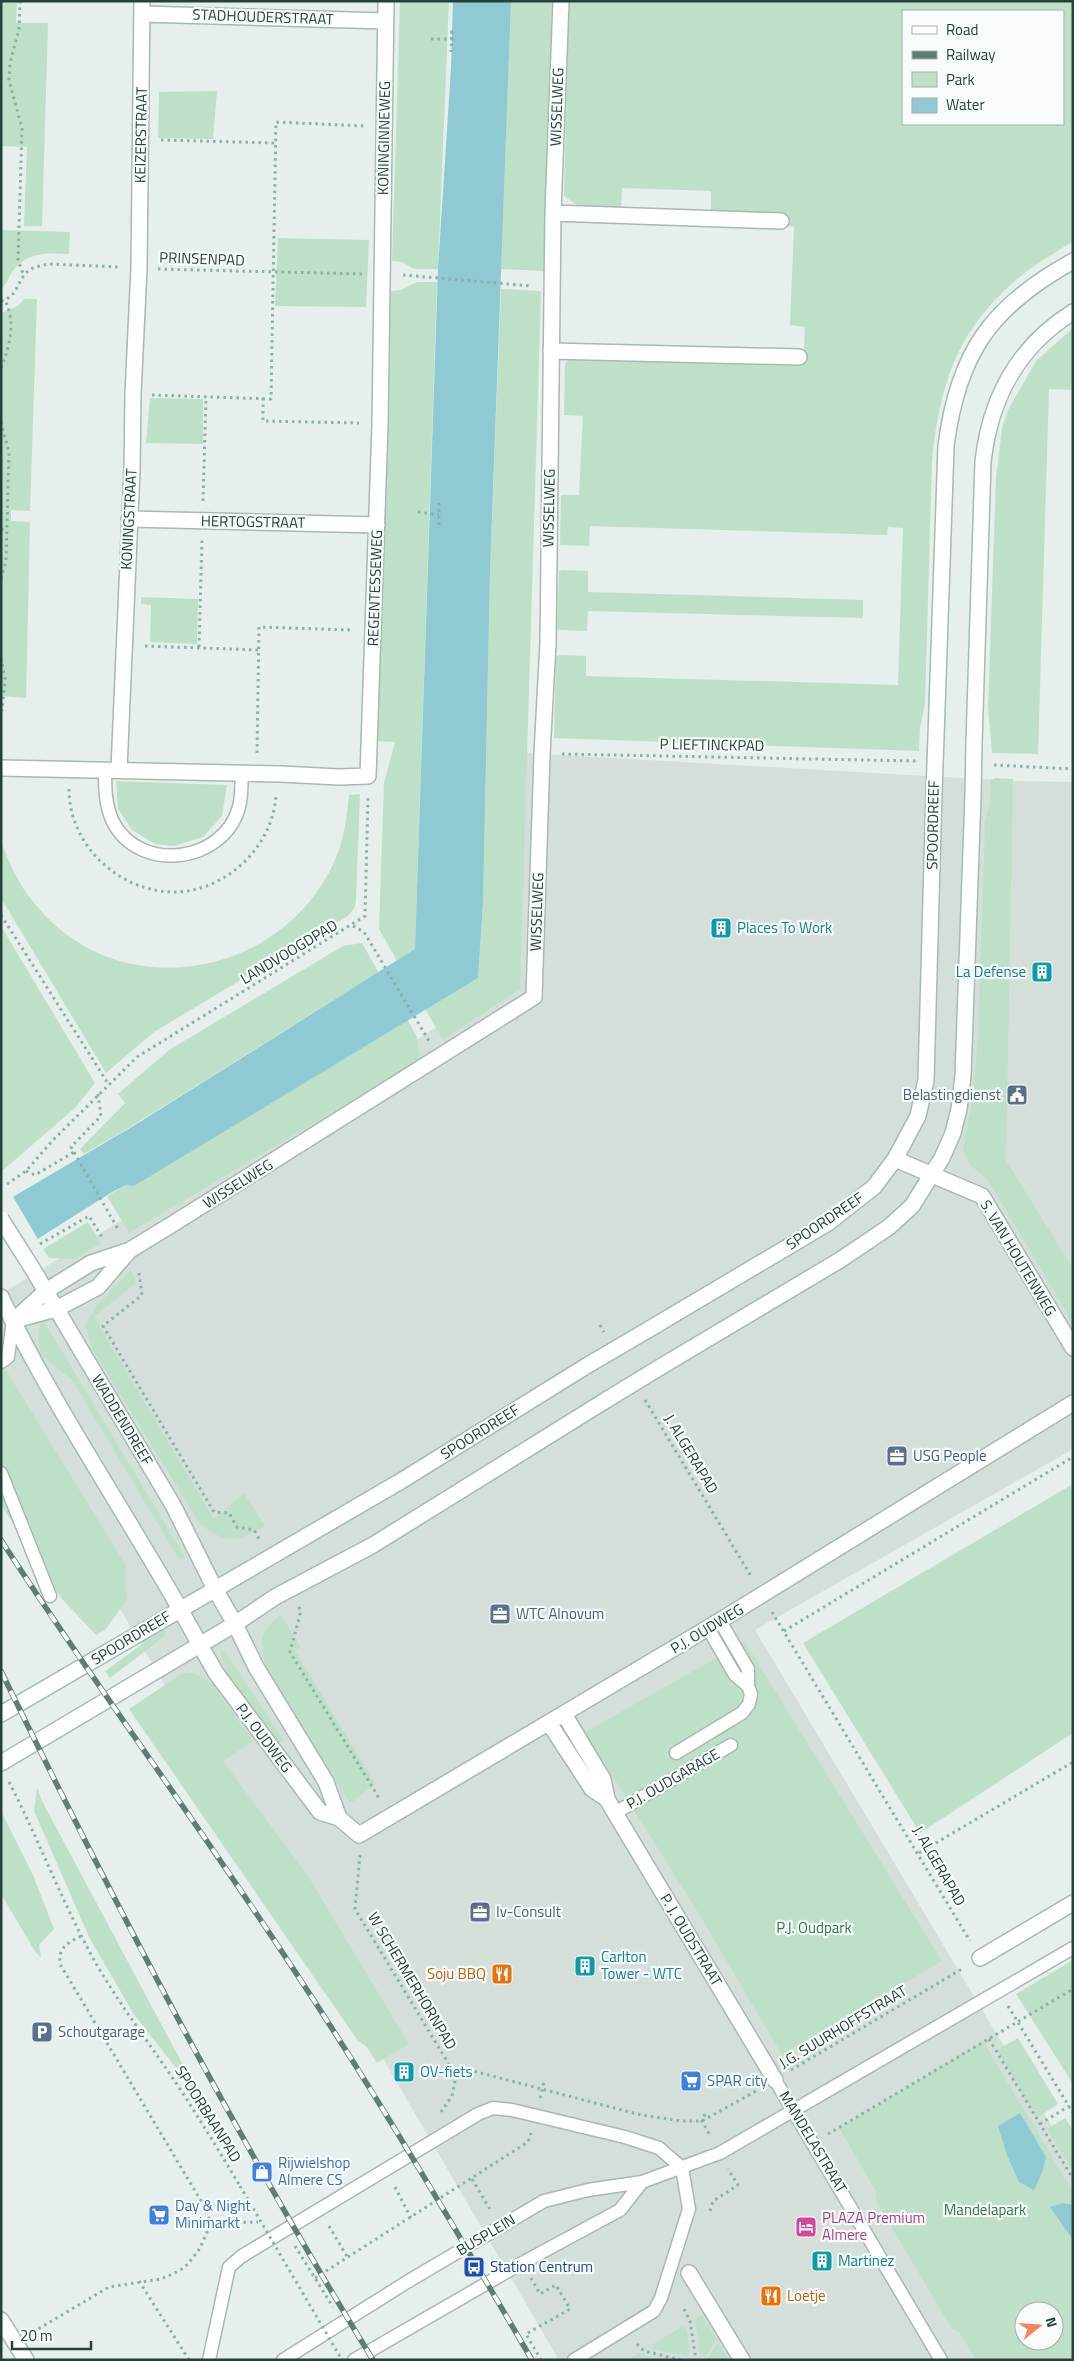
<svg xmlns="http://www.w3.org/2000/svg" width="1074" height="2361" viewBox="0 0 1074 2361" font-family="'Titillium Web',sans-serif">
	<rect width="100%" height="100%" fill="#e6efeb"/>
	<path fill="#d4dfda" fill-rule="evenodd" d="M508 752 1013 781 1073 782V1449L755 1630 1073 2162V2360H559L1 1405V1294L496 991ZM1024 2311H1054V2341H1024Z"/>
	<path fill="#bfe0c8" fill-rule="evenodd" d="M1 1H17L16 23H48L42 226H24L27 147 1 146Z
		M400 1H449L438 269H414L402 262 392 261Z
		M511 1H552L544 271 501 269Z
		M569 1H1073V241C1054 254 1033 265 1016 280 956 332 940 385 932 461L925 704 920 728 919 751 554 738 556 656 560 655 586 656V676L898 685 903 528 888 527 887 535 590 526 589 546 560 545 561 495H579L583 416 564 415 565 363 569 360 803 366 805 327 790 325 794 227 787 225 788 214 711 211V191L622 188 621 208 580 207 564 196ZM903 11H1063V124H903Z
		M217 91 213 139 158 138 159 92Z
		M1 230 70 232 69 254C47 253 26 252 12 272 8 278 7 284 1 289Z
		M278 238 369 240 366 307 275 306Z
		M417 282H437L415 949 397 961 379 929 384 783 395 742 377 741 391 291 401 290Z
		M501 289 541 291 520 989 443 1040 425 1009 478 978 483 903 490 572Z
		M24 299H37L30 511 11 510V521L30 522 26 698 1 696V313L18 306Z
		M1073 328V390L1049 389 1038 754 992 753 988 707 996 478 1002 428 1008 410 1036 361Z
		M150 398 203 399V444L146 443Z
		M563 570 588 571V592L863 600V618L588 611 587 631 560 630 557 629 559 571Z
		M141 597 198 599 197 644 150 642 151 605 141 604Z
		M995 778 1013 779 1006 1160 1073 1269V1323L988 1180 970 1165 963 1149 973 1095 978 1034 985 823 990 800 991 780Z
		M116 781 227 785 222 816 203 837 174 846 155 844 132 830 118 809Z
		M360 794 356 899 355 907 348 916 154 1032 106 1073 1 898V842C11 868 22 891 41 911 129 1010 294 973 339 850 345 832 347 813 349 795Z
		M1 926 95 1083 76 1107 1 1172Z
		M362 943 379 973C279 1031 184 1097 84 1154L80 1149 125 1103 118 1094 169 1050 343 946Z
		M407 1019 417 1037 420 1060 129 1233 107 1196 126 1185 134 1186Z
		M88 1222 101 1243 75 1259 49 1258 43 1249Z
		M131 1270 136 1283 94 1317 214 1519 244 1493 265 1526C237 1542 227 1545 200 1524L92 1349 85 1325 96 1306Z
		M44 1321 185 1557 179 1559 72 1380 42 1356 38 1340 40 1326Z
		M1 1362 125 1564 127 1600 105 1630 96 1635 61 1598 1 1505Z
		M1073 1484V1733L920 1833 803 1643Z
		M281 1615 301 1647 295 1650 375 1784 351 1803 340 1789 265 1664C259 1639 261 1630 281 1615Z
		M165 1628V1636L110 1678 105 1671Z
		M745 1642 942 1961 782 2055 699 1914 585 1732Z
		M219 1648 226 1653 284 1741 278 1743 227 1672Z
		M183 1673H195L212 1683 253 1741 223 1761 308 1876 409 2044 377 2063 366 2046 358 2041 129 1709Z
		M37 1787 42 1801 214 2123 213 2127 180 2073 133 2013 89 1937 34 1811Z
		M1 1811 33 1875 54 1929 39 1945 41 1957 36 1953 1 1894Z
		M1073 1960V2084L1016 1994Z
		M1018 2038 1058 2104 1037 2118 997 2050Z
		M983 2041 1073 2192V2360H976L959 2332 952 2329 876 2201 877 2193 839 2128ZM1024 2311H1054V2341H1024Z
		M1065 2118 1073 2130V2172L1047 2129Z
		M699 2316 703 2317 717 2339 705 2358 700 2355 695 2321Z
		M683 2326 687 2330 689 2354 687 2356 652 2349 653 2344Z
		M717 2343 720 2344 729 2360H706Z
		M638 2353H639L658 2360H627Z"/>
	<path fill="#8ec9d4" d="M453 1H511L490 572 483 903 478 978 134 1186 126 1185 112 1192 1 1262V1204L135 1125 415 949 438 269 451 68Z
		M1020 2113 1046 2157 1042 2173 1034 2190 1019 2182 1007 2155 998 2126Z
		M1063 2203 1073 2205V2240L1050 2207Z"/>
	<path fill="#e6efeb" d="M12 1195 39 1241 1 1265V1202Z"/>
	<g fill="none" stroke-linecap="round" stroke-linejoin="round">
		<g stroke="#a8b8b2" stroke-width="15">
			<path id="service" d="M105 770C105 788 105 805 113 822 140 874 224 863 239 807 242 797 241 784 242 773
				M1 1362 8 1357 13 1321
				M1 1473 50 1596
				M720 1621 748 1669V1686
				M676 1753 742 1713 749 1704 751 1694 748 1686 735 1675 708 1628
				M615 1813 731 1745
				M775 2080 941 2360
				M209 2360 229 2267 242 2256 478 2114 493 2108 512 2110 625 2137 659 2148 682 2168 689 2209 661 2298 654 2311 574 2360
				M283 2360 407 2282 544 2201 588 2190 642 2182 720 2153 1073 1948
				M354 2360 522 2263 620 2210 642 2182"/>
		</g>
		<g stroke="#a8b8b2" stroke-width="18">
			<path id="pedestrian" d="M689 2273 742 2360"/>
		</g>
		<g stroke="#a8b8b2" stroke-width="18">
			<path id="minor" d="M142 14 385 21
				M553 213 781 221
				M551 351 799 357
				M129 519 377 525
				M1 768 281 774 339 777 368 776 380 424 386 1
				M119 770 132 469 133 394 139 268 142 1
				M895 1159 982 1196 1073 1348
				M15 1320 56 1309 98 1287 129 1251
				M13 1321 46 1291 91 1263 130 1250 171 1225 534 997 542 754 548 643 553 213 561 1
				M235 1624 256 1667 326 1782 339 1818
				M200 1645 216 1673 320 1812 339 1818 359 1835 708 1628 1073 1403
				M564 1714 603 1779 607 1799 615 1813 775 2080
				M549 1723 592 1789 607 1799
				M980 1958 1073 1903
				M1 2320 26 2360"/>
		</g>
		<g stroke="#a4bbb3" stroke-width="18">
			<path id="secondary" d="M936 737 946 446C958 352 991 307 1073 261
				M974 743 983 462C990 398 1017 347 1073 312
				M32 1268 173 1505 215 1589 235 1624
				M1 1297C59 1418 137 1528 200 1645
				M646 1331 828 1223 874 1187 895 1159 918 1116 926 1080 934 791
				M662 1366 840 1260 889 1227 912 1206 942 1158 953 1133 959 1109 963 1076 973 795
				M1 1714 401 1481 588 1365
				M1 1763 235 1624 275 1597 373 1545 603 1402"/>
		</g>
		<path stroke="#86b3a5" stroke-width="3" stroke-dasharray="2.5 4" stroke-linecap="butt" d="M20 1 19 29 10 63 9 80 22 129 18 260 24 276
			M431 39H452V29L451 52
			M161 140 275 143
			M158 269 362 274
			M403 275 531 286
			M1 301C18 297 17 281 28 271 33 267 41 266 48 264L120 267
			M1 368C10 345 16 323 5 300
			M152 395 271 399 276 122 365 126
			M263 398V421L359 423
			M1 422 9 453 6 560 1 579
			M203 501 206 397
			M418 512 439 515
			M439 525V503
			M1 529 7 530
			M145 646 259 650
			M199 647 202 540
			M1 658 5 679 2 711
			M257 753 259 627 352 630
			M562 754 916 761
			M994 765 1073 769
			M69 789C69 843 115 889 170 892 224 894 274 847 276 794
			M1 915 109 1085
			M353 926 364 932 429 1041
			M98 1094 101 1116 71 1147 119 1231
			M26 1171 35 1175 74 1152
			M7 1184 26 1171 53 1140 137 1057 365 916 368 795
			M40 1244 89 1216 103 1239
			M139 1273 142 1295 103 1326 214 1512 229 1513 237 1527 254 1530 260 1541
			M600 1325 604 1332
			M645 1400 751 1576
			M299 1607 301 1611 290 1652 379 1798
			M772 1612 970 1941
			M784 1631 1073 1457
			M9 1782C39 1840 62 1902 94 1960 119 2004 150 2044 178 2086 200 2119 220 2153 240 2186
			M919 1853 1073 1762
			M360 1855 355 1909 456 2076
			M81 1936C68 1943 58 1947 60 1964L204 2206 211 2223
			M1008 2006 1073 2113
			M989 2039 1073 2179
			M791 2070 962 1969
			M456 2076 465 2072 473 2071 641 2115 682 2121H702L758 2090
			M540 2098 544 2082
			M441 2112 452 2096 456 2076
			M705 2114 702 2121 711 2137
			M1040 2124 1069 2106
			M828 2134 1073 1989
			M472 2179 491 2211
			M395 2187 411 2218
			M710 2211 713 2201 738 2185 728 2169
			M211 2223 258 2222
			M329 2226 348 2258
			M295 2246 333 2307
			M315 2278 528 2142 531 2133
			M531 2278 540 2294 556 2285 570 2309 526 2334 541 2360
			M139 2281 189 2360
			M684 2309 690 2321 696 2360
			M33 2332 109 2287 161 2279 179 2271 188 2264 200 2248 211 2223
			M637 2344 644 2351 681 2360"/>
		<use href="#service" stroke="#fff" stroke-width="12"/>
		<use href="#pedestrian" stroke="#fff" stroke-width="15"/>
		<use href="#minor" stroke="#fff" stroke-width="15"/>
		<use href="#secondary" stroke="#fff" stroke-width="15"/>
		<g stroke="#5f7d75" stroke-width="5.5">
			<path id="rail" d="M1 1540C95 1685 199 1825 294 1970 378 2097 455 2228 532 2360
				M1 1671C115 1906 236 2137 373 2360"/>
		</g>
		<use href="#rail" stroke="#f7fbf9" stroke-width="4" stroke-dasharray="11" stroke-linecap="butt"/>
		<g stroke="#a4bbb3" stroke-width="18" stroke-linecap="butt">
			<path id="secondary-bridge" d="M934 791 936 737
				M973 795 974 743
				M1 1219 32 1268
				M588 1365 646 1331
				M603 1402 662 1366"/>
		</g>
		<path stroke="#86b3a5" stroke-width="3" stroke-dasharray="2.5 4" stroke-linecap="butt" d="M240 2186 342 2360"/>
		<use href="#secondary-bridge" stroke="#fff" stroke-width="15"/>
	</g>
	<defs>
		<g id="building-square" transform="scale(1.125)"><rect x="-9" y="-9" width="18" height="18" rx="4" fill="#0f9aa8" stroke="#f7fbf9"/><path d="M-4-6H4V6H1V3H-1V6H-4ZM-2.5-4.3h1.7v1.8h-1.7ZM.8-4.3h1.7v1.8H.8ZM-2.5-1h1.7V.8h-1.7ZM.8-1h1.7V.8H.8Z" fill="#fff"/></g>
		<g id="civic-square" transform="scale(1.125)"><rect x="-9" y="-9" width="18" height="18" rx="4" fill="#5c6f8a" stroke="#f7fbf9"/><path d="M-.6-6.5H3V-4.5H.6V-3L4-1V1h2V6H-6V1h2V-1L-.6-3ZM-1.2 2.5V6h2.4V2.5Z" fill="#fff"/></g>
		<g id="office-square" transform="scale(1.125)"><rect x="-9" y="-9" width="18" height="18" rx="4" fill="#5c6f8a" stroke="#f7fbf9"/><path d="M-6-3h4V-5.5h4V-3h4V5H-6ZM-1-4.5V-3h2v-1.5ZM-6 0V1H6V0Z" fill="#fff"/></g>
		<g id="restaurant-square" transform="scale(1.125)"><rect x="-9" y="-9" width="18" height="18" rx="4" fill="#e8710a" stroke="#f7fbf9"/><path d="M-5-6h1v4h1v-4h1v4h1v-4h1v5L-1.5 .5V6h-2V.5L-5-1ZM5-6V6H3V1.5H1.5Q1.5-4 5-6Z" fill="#fff"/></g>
		<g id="parking-square" transform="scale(1.125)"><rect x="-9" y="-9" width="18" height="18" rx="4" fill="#5c6f8a" stroke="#f7fbf9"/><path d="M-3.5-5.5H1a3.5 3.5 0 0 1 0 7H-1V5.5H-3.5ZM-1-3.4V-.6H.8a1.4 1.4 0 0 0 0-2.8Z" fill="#fff"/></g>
		<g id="supermarket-square" transform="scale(1.125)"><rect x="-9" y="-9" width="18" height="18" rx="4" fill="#3f7fe0" stroke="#f7fbf9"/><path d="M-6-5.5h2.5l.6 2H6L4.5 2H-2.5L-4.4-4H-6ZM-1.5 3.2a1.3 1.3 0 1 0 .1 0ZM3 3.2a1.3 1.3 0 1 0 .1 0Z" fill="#fff"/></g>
		<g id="shop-square" transform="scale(1.125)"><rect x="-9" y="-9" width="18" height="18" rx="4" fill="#3f7fe0" stroke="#f7fbf9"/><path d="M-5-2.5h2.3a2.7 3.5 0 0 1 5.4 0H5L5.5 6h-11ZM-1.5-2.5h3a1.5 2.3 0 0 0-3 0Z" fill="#fff"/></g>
		<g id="hotel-square" transform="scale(1.125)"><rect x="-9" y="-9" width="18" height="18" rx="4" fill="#d1479c" stroke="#f7fbf9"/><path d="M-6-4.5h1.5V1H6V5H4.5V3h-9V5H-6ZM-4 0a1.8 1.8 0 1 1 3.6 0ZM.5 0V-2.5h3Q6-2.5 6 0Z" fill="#fff"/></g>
		<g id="bus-square" transform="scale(1.125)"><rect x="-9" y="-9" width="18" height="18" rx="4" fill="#1a4fb4" stroke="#f7fbf9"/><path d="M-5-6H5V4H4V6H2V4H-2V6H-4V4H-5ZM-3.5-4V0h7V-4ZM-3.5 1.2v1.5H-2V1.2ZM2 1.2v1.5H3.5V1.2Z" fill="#fff"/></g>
	</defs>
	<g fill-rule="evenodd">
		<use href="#building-square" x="721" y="928"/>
		<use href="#building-square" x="1042" y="972"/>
		<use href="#civic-square" x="1017" y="1095"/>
		<use href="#office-square" x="897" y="1456"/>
		<use href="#office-square" x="500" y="1614"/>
		<use href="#office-square" x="480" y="1912"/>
		<use href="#building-square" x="585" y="1966"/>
		<use href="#restaurant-square" x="502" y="1974"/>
		<use href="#parking-square" x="42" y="2032"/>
		<use href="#building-square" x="404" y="2072"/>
		<use href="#supermarket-square" x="691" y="2081"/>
		<use href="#shop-square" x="262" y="2172"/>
		<use href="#supermarket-square" x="159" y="2215"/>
		<use href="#hotel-square" x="806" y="2227"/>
		<use href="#building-square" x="822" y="2261"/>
		<use href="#bus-square" x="474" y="2267"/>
		<use href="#restaurant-square" x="771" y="2296"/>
	</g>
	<g text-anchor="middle" stroke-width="4.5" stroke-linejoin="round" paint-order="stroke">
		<g font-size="15" fill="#24423a" stroke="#f7fbf9">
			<text transform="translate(263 17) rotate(2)" y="5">STADHOUDERSTRAAT</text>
			<text transform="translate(557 107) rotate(-88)" y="5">WISSELWEG</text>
			<text transform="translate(141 135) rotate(-89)" y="5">KEIZERSTRAAT</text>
			<text transform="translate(384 138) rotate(-89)" y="5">KONINGINNEWEG</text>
			<text transform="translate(202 259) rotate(2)" y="5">PRINSENPAD</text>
			<text transform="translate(549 508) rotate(-89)" y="5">WISSELWEG</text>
			<text transform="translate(129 519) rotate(-87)" y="5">KONINGSTRAAT</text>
			<text transform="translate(253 522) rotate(1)" y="5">HERTOGSTRAAT</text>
			<text transform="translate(375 588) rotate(-88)" y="5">REGENTESSEWEG</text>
			<text transform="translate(712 745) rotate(1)" y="5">P LIEFTINCKPAD</text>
			<text transform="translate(933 825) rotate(-89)" y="5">SPOORDREEF</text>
			<text transform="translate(537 912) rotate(-88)" y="5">WISSELWEG</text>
			<text transform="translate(289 952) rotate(-31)" y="5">LANDVOOGDPAD</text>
			<text transform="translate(238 1184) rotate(-32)" y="5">WISSELWEG</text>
			<text transform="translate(825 1221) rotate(-34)" y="5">SPOORDREEF</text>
			<text transform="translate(1018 1258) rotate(59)" y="5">S. VAN HOUTENWEG</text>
			<text transform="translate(122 1420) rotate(59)" y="5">WADDENDREEF</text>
			<text transform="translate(480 1432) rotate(-32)" y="5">SPOORDREEF</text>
			<text transform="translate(691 1454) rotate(59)" y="5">J. ALGERAPAD</text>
			<text transform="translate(707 1629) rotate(-31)" y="5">P.J. OUDWEG</text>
			<text transform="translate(131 1638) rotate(-31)" y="5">SPOORDREEF</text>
			<text transform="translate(264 1738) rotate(53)" y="5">P.J. OUDWEG</text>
			<text transform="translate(673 1779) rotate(-30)" y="5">P.J. OUDGARAGE</text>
			<text transform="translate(939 1866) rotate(60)" y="5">J. ALGERAPAD</text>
			<text transform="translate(691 1940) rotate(59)" y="5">P. J. OUDSTRAAT</text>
			<text transform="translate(412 1981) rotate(59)" y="5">W SCHERMERHORNPAD</text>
			<text transform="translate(843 2027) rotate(-31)" y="5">J.G. SUURHOFFSTRAAT</text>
			<text transform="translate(208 2114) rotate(58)" y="5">SPOORBAANPAD</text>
			<text transform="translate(813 2142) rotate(59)" y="5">MANDELASTRAAT</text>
			<text transform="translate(486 2235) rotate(-31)" y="5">BUSPLEIN</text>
		</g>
		<g font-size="15" fill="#0d838f" stroke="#f7fbf9" text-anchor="start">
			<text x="737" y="933">Places To Work</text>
			<text x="1026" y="977" text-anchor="end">La Defense</text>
			<text x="601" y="1962">Carlton<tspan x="601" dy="17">Tower - WTC</tspan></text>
			<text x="420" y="2077">OV-fiets</text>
			<text x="838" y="2266">Martinez</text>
		</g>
		<g font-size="15" fill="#4e5e75" stroke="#f7fbf9" text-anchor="start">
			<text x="1001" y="1100" text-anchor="end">Belastingdienst</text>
			<text x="913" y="1461">USG People</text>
			<text x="516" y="1619">WTC Alnovum</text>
			<text x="496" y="1917">Iv-Consult</text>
			<text x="58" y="2037">Schoutgarage</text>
		</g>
		<g font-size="15" fill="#2d7a4b" stroke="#f7fbf9">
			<text x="814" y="1933">P.J. Oudpark</text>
			<text x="985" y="2215">Mandelapark</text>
		</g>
		<g font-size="15" fill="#c56008" stroke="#f7fbf9" text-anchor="end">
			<text x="486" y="1979">Soju BBQ</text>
			<text x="787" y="2301" text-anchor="start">Loetje</text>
		</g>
		<g font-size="15" fill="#366cbe" stroke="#f7fbf9" text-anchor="start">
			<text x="707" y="2086">SPAR city</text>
			<text x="278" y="2168">Rijwielshop<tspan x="278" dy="17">Almere CS</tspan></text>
			<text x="175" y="2211">Day &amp; Night<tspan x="175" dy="17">Minimarkt</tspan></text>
		</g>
		<g font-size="15" fill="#b23c85" stroke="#f7fbf9" text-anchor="start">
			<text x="822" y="2223">PLAZA Premium<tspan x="822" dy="17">Almere</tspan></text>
		</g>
		<g font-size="15" fill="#164399" stroke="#f7fbf9" text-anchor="start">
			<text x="490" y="2272">Station Centrum</text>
		</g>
	</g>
	<rect width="1074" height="2361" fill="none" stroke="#24423a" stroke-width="5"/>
	<rect x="902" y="10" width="162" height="115" fill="#f7fbf9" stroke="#a3b1ad"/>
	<rect x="912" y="26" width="25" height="8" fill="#ffffff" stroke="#a3b1ad"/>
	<text x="946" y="35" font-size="15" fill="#24423a">Road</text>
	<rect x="912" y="51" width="25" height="8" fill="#5f7d75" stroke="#a3b1ad"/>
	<text x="946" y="60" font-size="15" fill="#24423a">Railway</text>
	<rect x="912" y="72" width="25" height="15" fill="#bfe0c8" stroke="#a3b1ad"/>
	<text x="946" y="85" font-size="15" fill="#24423a">Park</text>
	<rect x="912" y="98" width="25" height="15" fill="#8ec9d4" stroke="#a3b1ad"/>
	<text x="946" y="110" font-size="15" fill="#24423a">Water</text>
	<g transform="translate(1039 2326) rotate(73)"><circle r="24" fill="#f7fbf9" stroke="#a3b1ad"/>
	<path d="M0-4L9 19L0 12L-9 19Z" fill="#f4845f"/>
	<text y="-8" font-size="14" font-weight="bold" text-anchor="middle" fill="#24423a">N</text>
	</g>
	<path d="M12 2341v8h79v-8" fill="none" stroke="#24423a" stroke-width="2.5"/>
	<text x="20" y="2341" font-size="15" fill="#24423a" stroke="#f7fbf9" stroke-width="4" paint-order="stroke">20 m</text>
</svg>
